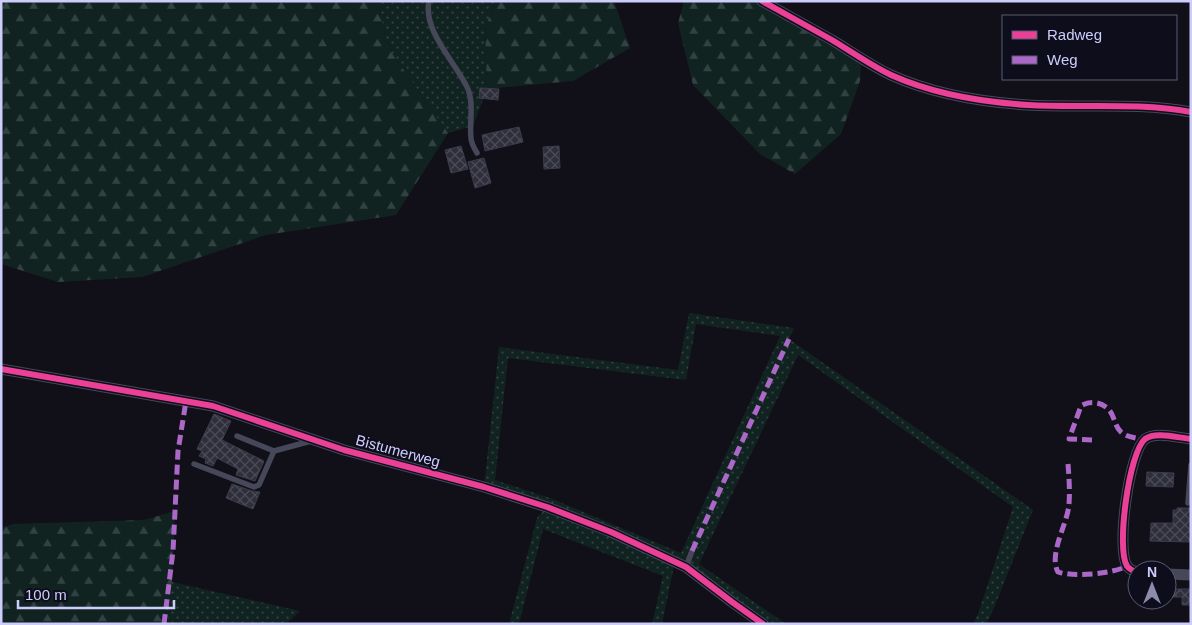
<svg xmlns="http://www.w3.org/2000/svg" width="1192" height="625" viewBox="0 0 1192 625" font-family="Arial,sans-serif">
	<defs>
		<pattern id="green-dots" width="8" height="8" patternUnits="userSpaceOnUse" patternTransform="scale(1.25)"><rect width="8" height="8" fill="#112321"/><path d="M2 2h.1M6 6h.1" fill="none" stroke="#324242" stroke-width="1.8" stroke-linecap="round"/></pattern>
		<pattern id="forest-firs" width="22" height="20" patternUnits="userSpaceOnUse" patternTransform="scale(1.25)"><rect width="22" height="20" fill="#112321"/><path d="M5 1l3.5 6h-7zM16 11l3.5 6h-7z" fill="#324242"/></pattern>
		<pattern id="building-cross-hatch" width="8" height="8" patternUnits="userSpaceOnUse" patternTransform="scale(1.25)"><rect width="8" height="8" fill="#2f2e3b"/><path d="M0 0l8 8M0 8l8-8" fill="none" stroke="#4c4b58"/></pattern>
	</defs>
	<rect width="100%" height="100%" fill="#111018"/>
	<path fill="url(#green-dots)" fill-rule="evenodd" d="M377 1H495L485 28 487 89 473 126 448 133 389 49Z
		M689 313 794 328 789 339 1033 510 994 608 986 624H973L978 614 1013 507 798 355 699 564 786 624H763L675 561 662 624H652L663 576 543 529 519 624H509L537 518 547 507 484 487 499 347 678 370ZM696 324 780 336 681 553 550 498 495 480 508 358 686 380Z
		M172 582 300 611 286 624H167Z"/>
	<path fill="url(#forest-firs)" d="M1 1H377L389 49 448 133 396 215 266 235 142 277 58 282 1 264Z
		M495 1H614L630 48 573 81 487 89 485 28Z
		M684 1H755L861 64 860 81 841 134 795 174 760 154 693 85 678 23Z
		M175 511 172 582 167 624H1V528L13 524 144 520Z"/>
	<path fill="url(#building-cross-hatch)" stroke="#3c3b4c" d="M480 88 499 89 498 100 479 98Z
		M519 127 523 142 485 151 482 135Z
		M461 146 468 169 451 173 445 150Z
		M559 146 560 168 544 169 543 147Z
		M484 158 491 183 475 188 468 162Z
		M214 414 231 421 222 440 264 461 255 481 236 475 238 469 217 458 213 466 205 463 206 459 199 456 202 451 197 449Z
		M1147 472 1174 473 1173 487 1146 486Z
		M232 484 252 491 260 492 253 509 226 498Z
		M1177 508H1191V542L1150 541 1151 523H1173V510H1177Z
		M1172 589H1191V605H1182V597H1172Z"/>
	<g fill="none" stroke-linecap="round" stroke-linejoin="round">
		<path stroke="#464759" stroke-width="5.5" d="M429 1C423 30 453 60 466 85 475 101 469 121 471 138 471 143 474 148 477 153
			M237 436 274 451 311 441
			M194 464 254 487 259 485 274 451
			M1188 503 1191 465
			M686 567 692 551"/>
		<path stroke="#464759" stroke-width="11" d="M762 1C785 14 809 27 832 40 852 52 870 65 891 75 933 94 981 102 1028 105 1082 108 1137 102 1191 112
			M1 369 213 406 344 450 484 487 547 507 611 532 686 567 732 602 763 624
			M1137 572C1133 571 1130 570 1127 566 1116 549 1129 452 1145 439 1156 431 1178 438 1191 439
			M1167 574 1191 575"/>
		<path stroke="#ac68c9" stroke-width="5" stroke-dasharray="10 5" stroke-linecap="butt" d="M1092 440 1069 439 1081 406C1090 400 1103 402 1110 411 1115 418 1115 427 1121 432 1126 437 1137 438 1144 440
			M1068 464C1069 477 1070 491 1069 504 1068 523 1048 554 1058 572 1073 577 1113 574 1127 566
			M692 551 789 339
			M164 624 173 551 178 451 186 401"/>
		<g stroke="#0e0d1c" stroke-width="9">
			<path id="cycleway" d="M762 1C785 14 809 27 832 40 852 52 870 65 891 75 933 94 981 102 1028 105 1082 108 1137 102 1191 112
				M1 369 213 406 344 450 484 487 547 507 611 532 686 567 732 602 763 624
				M1137 572C1133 571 1130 570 1127 566 1116 549 1129 452 1145 439 1156 431 1178 438 1191 439"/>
		</g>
		<use href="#cycleway" stroke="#ea4096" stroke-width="6"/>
	</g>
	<g text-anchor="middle" stroke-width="4" stroke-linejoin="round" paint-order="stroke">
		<g font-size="15" fill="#cdcdfb" stroke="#0e0d1c">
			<text transform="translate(398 451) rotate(15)" y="5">Bistumerweg</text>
		</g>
	</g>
	<rect width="1192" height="625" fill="none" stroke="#cdcdfb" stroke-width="5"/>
	<rect x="1002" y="15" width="175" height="65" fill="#0e0d1c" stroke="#5a5a75"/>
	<rect x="1012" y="31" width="25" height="8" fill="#ea4096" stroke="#5a5a75"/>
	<text x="1047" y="40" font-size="15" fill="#cdcdfb">Radweg</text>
	<rect x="1012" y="56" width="25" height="8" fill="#ac68c9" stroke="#5a5a75"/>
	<text x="1047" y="65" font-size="15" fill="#cdcdfb">Weg</text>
	<g transform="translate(1152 585)"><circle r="24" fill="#0e0d1c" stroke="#5a5a75"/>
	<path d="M0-4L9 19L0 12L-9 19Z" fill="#8b8bac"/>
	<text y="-8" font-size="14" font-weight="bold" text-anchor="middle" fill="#cdcdfb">N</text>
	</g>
	<path d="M18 600v8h156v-8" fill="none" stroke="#cdcdfb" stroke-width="2.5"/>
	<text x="25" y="600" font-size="15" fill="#cdcdfb" stroke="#0e0d1c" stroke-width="4" paint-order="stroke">100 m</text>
</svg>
